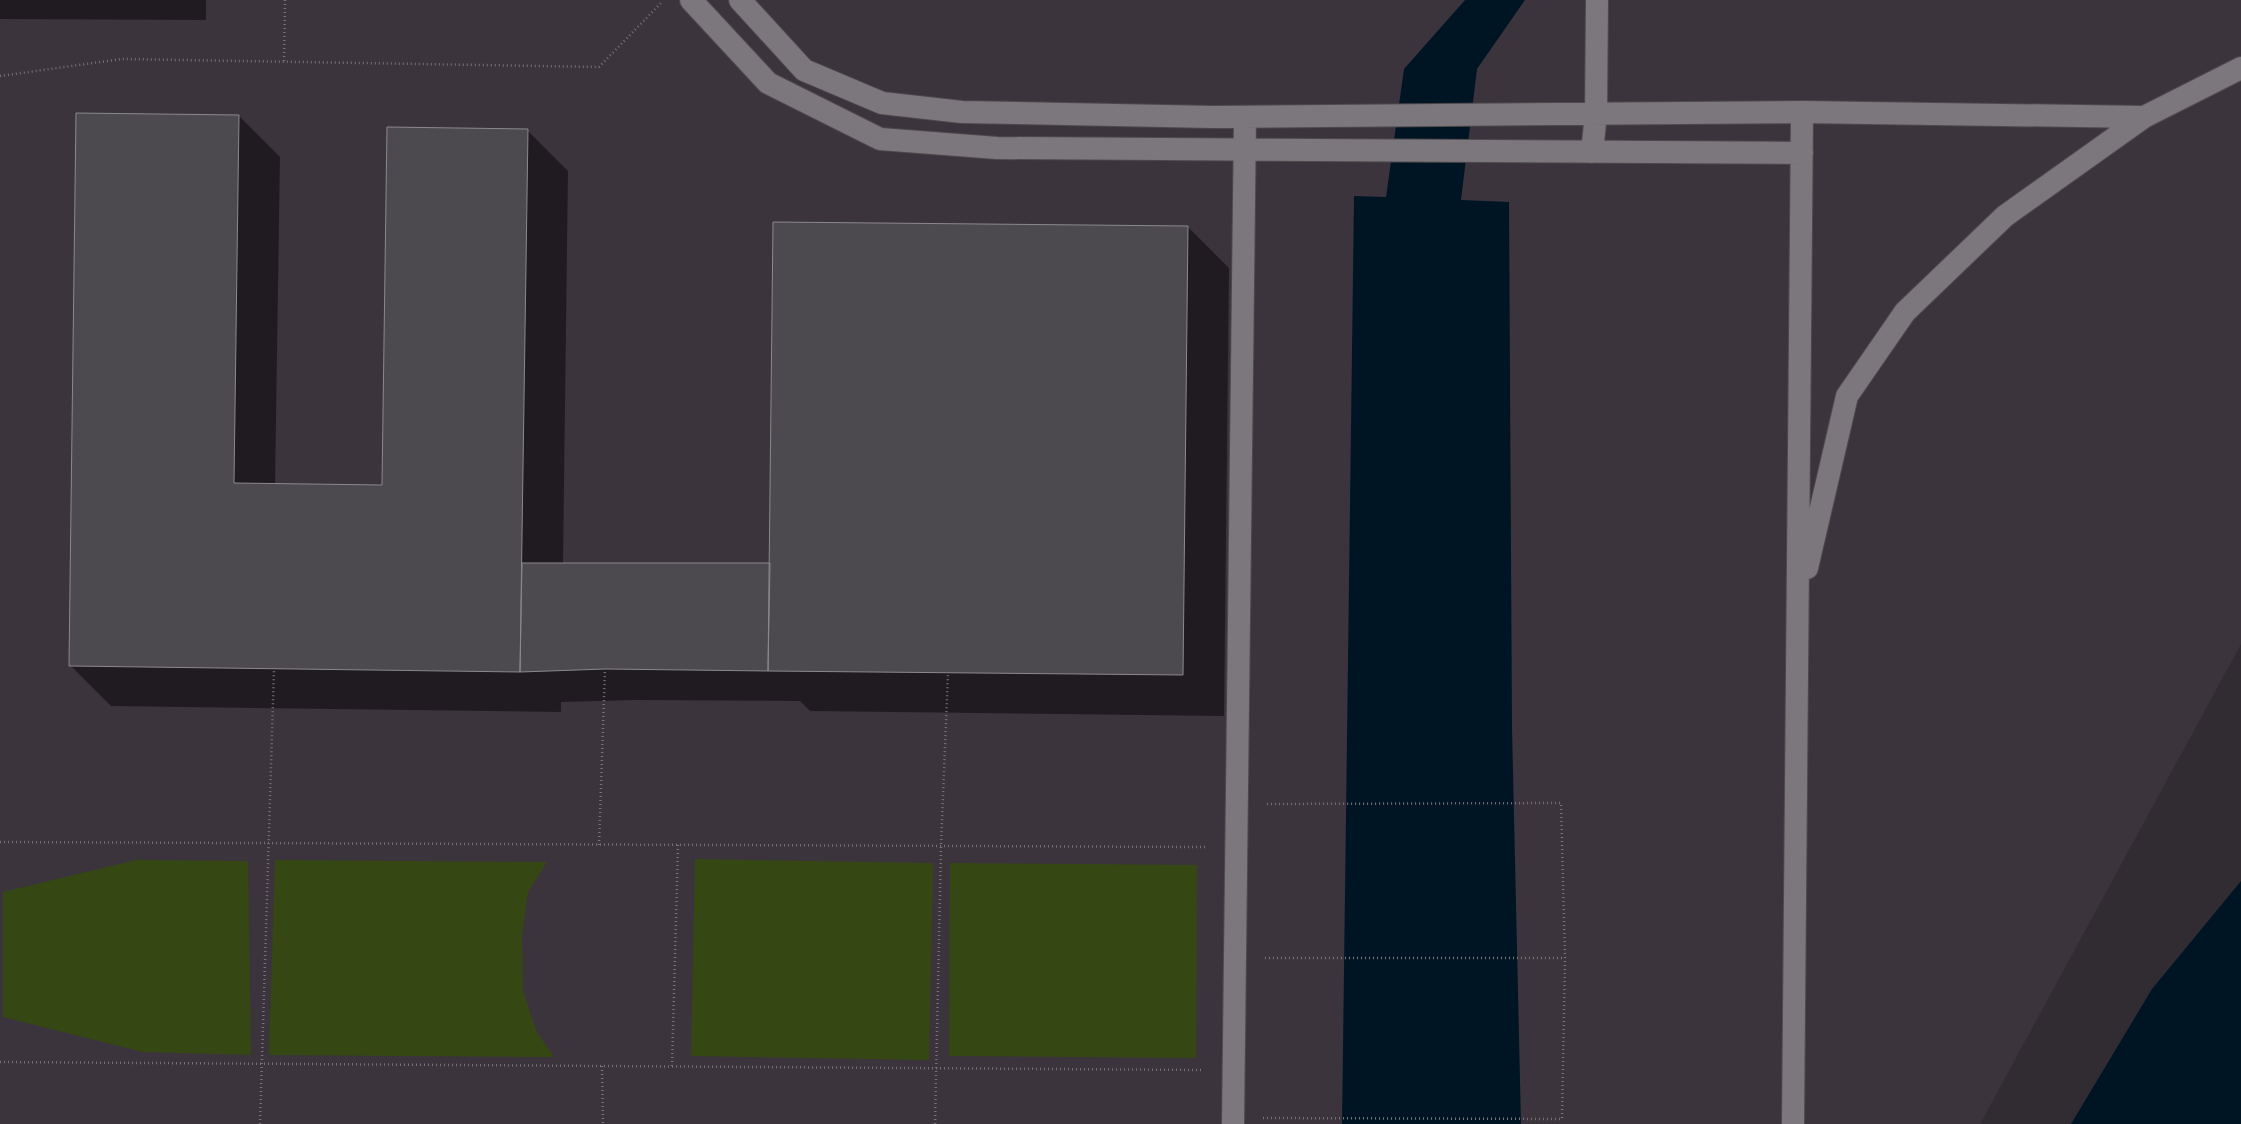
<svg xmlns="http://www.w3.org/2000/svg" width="2241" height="1124" viewBox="0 0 2241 1124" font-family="'Nunito Sans',sans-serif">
	<rect width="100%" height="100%" fill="#312c31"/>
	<path fill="#3c343d" d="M0 0H2241V644L1980 1124H0Z"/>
	<path fill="#354813" d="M695 859 933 863 929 1060 691 1056Z
		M136 860 248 861 251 1055 143 1052 3 1017V892Z
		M275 860 547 862 528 892 522 936 523 991 536 1031 554 1057 269 1055Z
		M950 863 1197 865 1196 1058 949 1056Z"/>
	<path fill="#001524" d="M1465 0H1525L1477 69 1461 200 1509 202 1512 727 1521 1124H1342L1354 196 1386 197 1404 69Z
		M2241 881V1124H2071L2152 989Z"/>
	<path fill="#0007" d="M0 0H206V20L0 19Z
		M239 116 280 157 275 485 383 486 527 130 568 171 563 564H771L1188 227 1229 268 1224 716 810 711 800 701 636 700 561 702V712L111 706 70 665Z"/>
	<path fill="#4d4a4f" stroke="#8b888e" d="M76 113 239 115 234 483 382 485 387 127 528 129 520 672 69 666Z
		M773 222 1188 226 1183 675 768 671Z
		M522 563H770L768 671 605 669 520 672Z"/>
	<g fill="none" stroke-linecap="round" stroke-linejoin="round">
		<g stroke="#4d4a4d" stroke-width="24">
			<path id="minor" d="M691 0 768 83 880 139 997 148 1802 153
				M740 0 804 70 882 103 962 112 1213 117 1802 112 2144 117
				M1592 152 1596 114 1597 0
				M1807 568 1847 396 1905 312 2005 216 2144 117 2241 68
				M1233 1124 1245 117
				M1793 1124 1802 112"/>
		</g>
		<path stroke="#767276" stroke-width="2.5" stroke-dasharray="1 3" stroke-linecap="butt" d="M284 61 285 0
			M0 76 122 59 599 67 661 3
			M0 842 1205 847
			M599 845 605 669
			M1265 958H1565
			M0 1062 1203 1070
			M602 1066 603 1124
			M672 1066 678 845
			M1263 1118 1562 1119 1565 958 1561 803 1267 804
			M260 1124 274 669
			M935 1124 941 846 948 673"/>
		<use href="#minor" stroke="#7c777c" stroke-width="22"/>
	</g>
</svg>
